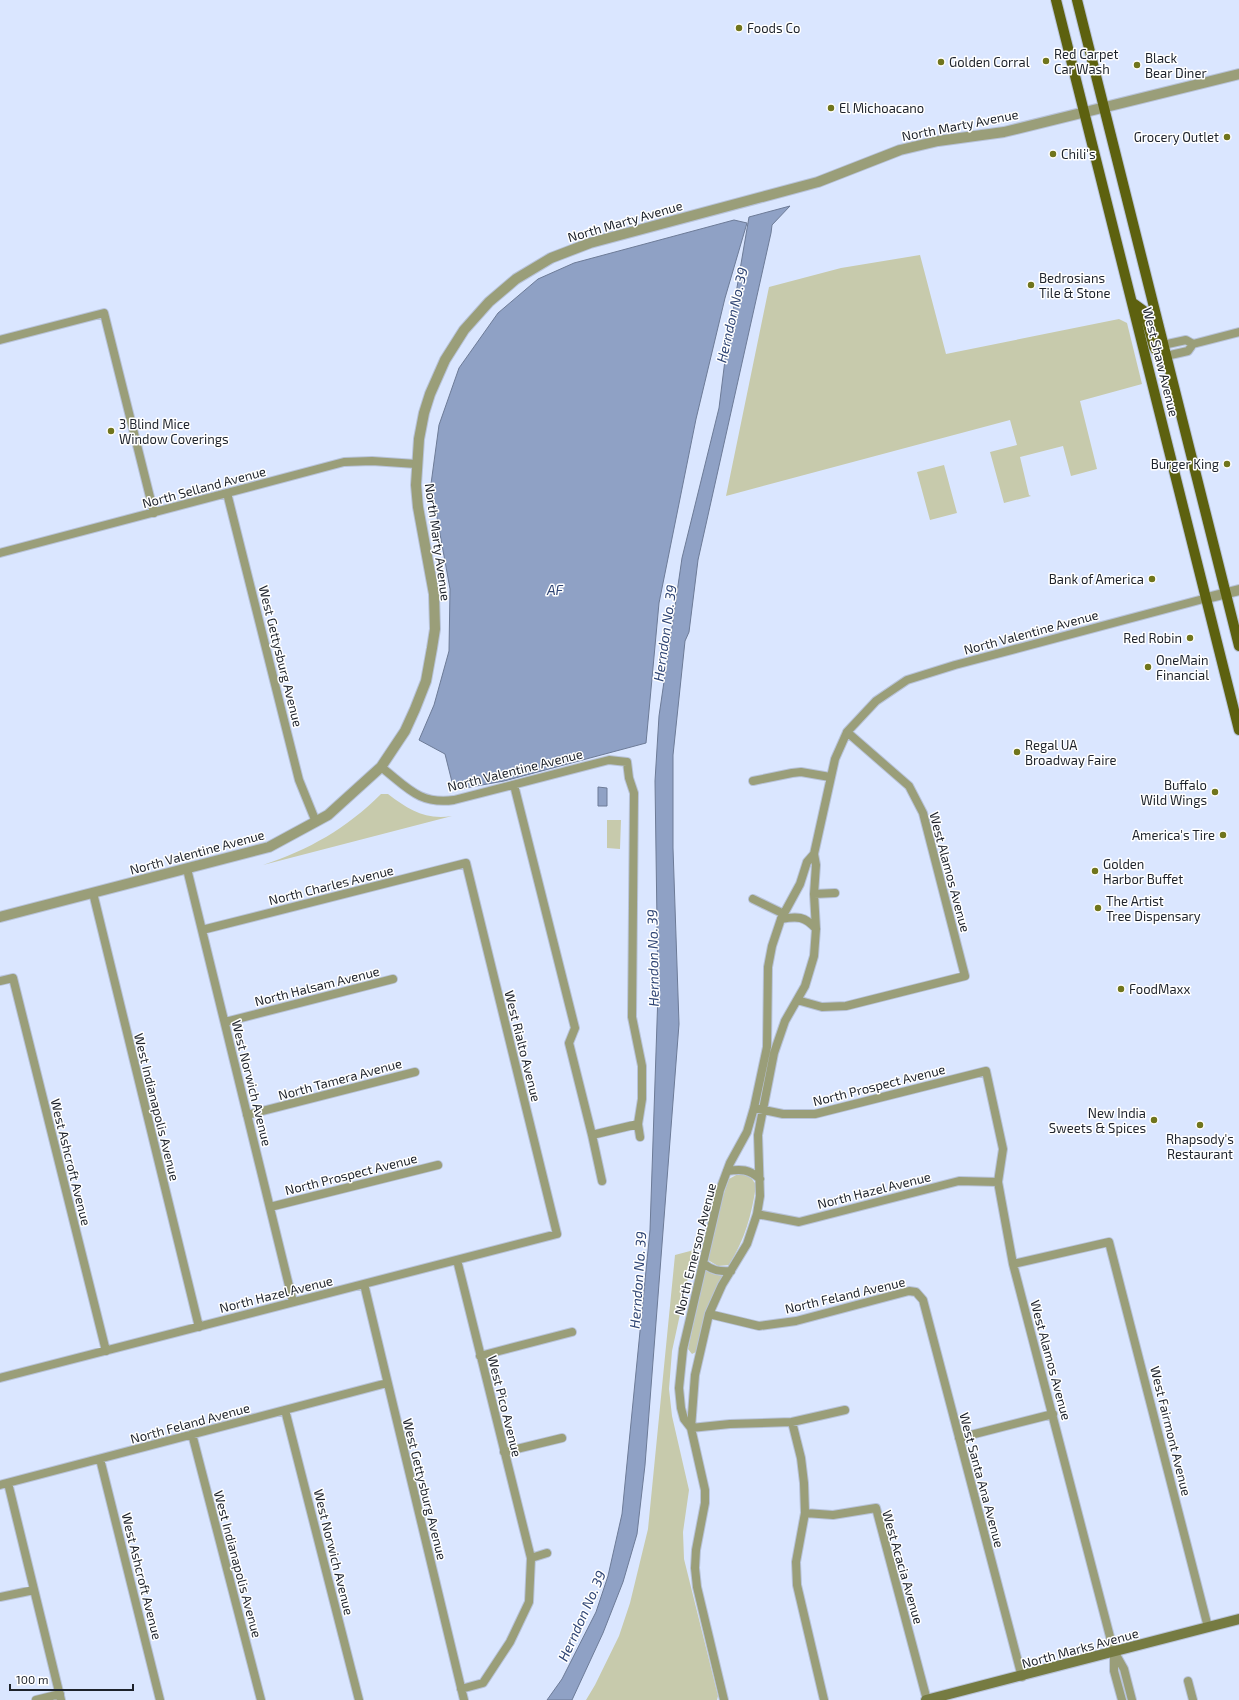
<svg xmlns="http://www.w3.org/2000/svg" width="1239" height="1700" viewBox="0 0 1239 1700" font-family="'Exo 2',sans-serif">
	<rect width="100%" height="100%" fill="#dae6ff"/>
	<path fill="#c7caac" d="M920 255 946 354 1119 319 1127 323 1142 384 1080 401 1097 469 1071 476 1063 446 1020 457 1029 495 1031 496 1004 503 990 452 1017 445 1010 420 726 496 769 287 841 268Z
		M944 465 957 513 930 520 917 472Z
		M381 794H388C409 810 425 820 452 816L263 865C309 850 347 828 381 794Z
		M607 820H621L620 849 607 848Z
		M738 1174 750 1176 756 1185C752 1214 745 1239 729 1265L718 1266 708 1260C713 1232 719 1205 729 1179Z
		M694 1250 672 1351 669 1389 672 1416 689 1490 683 1532 684 1559 718 1696 717 1700H586L595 1685 619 1636 630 1603 648 1529 675 1255Z
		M705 1270 713 1274 723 1276 706 1313 696 1352 692 1354 688 1349Z"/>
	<path fill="#8fa1c5" stroke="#6d7b97" d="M790 206 772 225 771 233 698 560 689 632 685 641 673 755V848L679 1024 645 1465 637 1534 623 1582 603 1633 572 1700H547L562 1679 596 1612 608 1576 622 1514 650 1230 658 993 655 781 659 716 682 558 719 408 726 352 749 217Z
		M734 220 747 223 725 298 696 419 659 603 646 743 504 781 454 790 445 754 419 740 434 705 449 651 450 589 431 484 439 425 459 368 498 313 538 279 574 263Z
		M598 787 607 788V806H598Z"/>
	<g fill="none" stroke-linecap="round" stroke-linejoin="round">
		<g stroke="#b8c3d9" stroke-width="10">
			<path id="minor" d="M0 340 104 313 154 513
				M1163 345 1186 340 1193 344
				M1166 356 1188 351 1193 344 1239 332
				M227 493 299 780 316 822
				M0 553 344 462 372 461 416 464
				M381 767C407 787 419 805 454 800L609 760 627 762 629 778 634 793 632 1017 642 1066V1099L638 1124 640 1137
				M753 781 792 773 801 772 830 777
				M514 785 575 1028 569 1043 592 1135 638 1124
				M187 869 293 1302
				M93 893 199 1327
				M814 894 835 893
				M753 899 784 914
				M781 919C797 916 805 916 816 929
				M0 981 13 978 106 1351
				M797 1000 822 1007 846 1006 965 976 923 813 909 786 847 732
				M225 1022 393 979
				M754 1108 783 1114H815L986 1071 1003 1149 998 1182 1013 1264 1114 1652V1671L1122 1700
				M247 1115 415 1072
				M592 1135 602 1181
				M727 1171C741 1169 749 1169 760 1179
				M270 1207 438 1165
				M757 1214 799 1222 959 1181 998 1182
				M457 1260 531 1558 529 1602 510 1642 483 1683 461 1689
				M703 1263C711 1270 719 1272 731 1271
				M1013 1264 1109 1242 1208 1627
				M364 1284 464 1700
				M709 1314 759 1326 796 1321 909 1291 916 1292 923 1300 1022 1677
				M480 1356 572 1332
				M0 1378 557 1234 466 863 202 930
				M285 1410 359 1700
				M792 1422 801 1458 804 1483 805 1513 796 1562 797 1585 824 1700
				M691 1428 684 1419 681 1408 679 1388 683 1349 720 1190 730 1163 747 1132 754 1108 767 1047 768 967 772 946 781 919 800 884 807 862 814 854
				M691 1428 730 1424 792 1422 845 1410
				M192 1434 261 1700
				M959 1438 1053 1414
				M504 1452 562 1438
				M100 1459 160 1700
				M8 1483 61 1700
				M0 1485 387 1383
				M805 1513 833 1515 876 1508 927 1700
				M531 1558 547 1553
				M0 1597 34 1590
				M1115 1653 1124 1669 1132 1700
				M1188 1681 1193 1700
				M36 1700 60 1694
				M724 1700 697 1587 695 1568 696 1550 705 1503V1490L691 1428 695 1375 709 1314 722 1285 747 1244 757 1214 760 1196 758 1135 774 1053 785 1021 805 986 814 956 816 929 814 894 816 865 814 854 835 759 847 732 876 701 907 680 955 665 1207 598"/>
		</g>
		<g stroke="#b8c3d9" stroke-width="12">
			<path id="tertiary" d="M1207 598 1239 590
				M0 917 269 847 328 815 381 767 405 731 415 709 426 681 432 648 435 629 434 594 418 507 416 485 419 439 424 413 430 394 445 360 464 330 489 302 516 279 551 258 590 243 818 182 900 150 938 141 1004 132 1239 74"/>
		</g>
		<g stroke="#b8c3d9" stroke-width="12">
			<path id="secondary" d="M926 1700 1239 1619"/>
		</g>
		<g stroke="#b8c3d9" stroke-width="12">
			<path id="primary" d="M1056 0 1239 730
				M1077 0 1239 646
				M1133 303 1144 311 1154 347 1157 352 1166 356"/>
		</g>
		<use href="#minor" stroke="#9a9e79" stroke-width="8"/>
		<use href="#tertiary" stroke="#9a9e79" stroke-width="10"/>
		<use href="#secondary" stroke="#767b42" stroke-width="10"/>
		<use href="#primary" stroke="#5d610f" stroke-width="10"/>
	</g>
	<g fill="#70751c" stroke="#fff" stroke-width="1.5">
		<circle cx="739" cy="28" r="4"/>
		<circle cx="1046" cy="61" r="4"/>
		<circle cx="941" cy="62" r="4"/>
		<circle cx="1137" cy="65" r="4"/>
		<circle cx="831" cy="108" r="4"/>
		<circle cx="1227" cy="137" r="4"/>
		<circle cx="1053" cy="154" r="4"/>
		<circle cx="1031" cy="285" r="4"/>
		<circle cx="111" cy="431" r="4"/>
		<circle cx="1227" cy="464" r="4"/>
		<circle cx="1152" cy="579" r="4"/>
		<circle cx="1190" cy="638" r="4"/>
		<circle cx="1148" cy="667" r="4"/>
		<circle cx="1017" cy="752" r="4"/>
		<circle cx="1215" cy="792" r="4"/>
		<circle cx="1223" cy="835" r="4"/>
		<circle cx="1095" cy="871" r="4"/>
		<circle cx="1098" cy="908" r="4"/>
		<circle cx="1121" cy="989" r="4"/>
		<circle cx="1154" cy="1120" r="4"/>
		<circle cx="1200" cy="1125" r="4"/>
	</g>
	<g text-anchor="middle" stroke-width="3" stroke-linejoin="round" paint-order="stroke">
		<g font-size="13" fill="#1d222b" stroke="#fff" text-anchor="start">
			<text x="747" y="33">Foods Co</text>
			<text x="1054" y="59">Red Carpet<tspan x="1054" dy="15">Car Wash</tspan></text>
			<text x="1145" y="63">Black<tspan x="1145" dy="15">Bear Diner</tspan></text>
			<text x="949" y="67">Golden Corral</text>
			<text x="839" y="113">El Michoacano</text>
			<text x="1219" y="142" text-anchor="end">Grocery Outlet</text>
			<text x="1061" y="159">Chili's</text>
			<text x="1039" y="283">Bedrosians<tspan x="1039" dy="15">Tile &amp; Stone</tspan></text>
			<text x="119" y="429">3 Blind Mice<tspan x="119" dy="15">Window Coverings</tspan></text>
			<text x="1219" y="469" text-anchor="end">Burger King</text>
			<text x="1144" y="584" text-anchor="end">Bank of America</text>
			<text x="1182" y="643" text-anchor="end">Red Robin</text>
			<text x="1156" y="665">OneMain<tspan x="1156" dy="15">Financial</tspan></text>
			<text x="1025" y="750">Regal UA<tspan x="1025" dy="15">Broadway Faire</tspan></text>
			<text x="1207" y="790" text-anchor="end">Buffalo<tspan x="1207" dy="15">Wild Wings</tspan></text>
			<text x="1215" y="840" text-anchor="end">America's Tire</text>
			<text x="1103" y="869">Golden<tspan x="1103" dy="15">Harbor Buffet</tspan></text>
			<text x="1106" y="906">The Artist<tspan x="1106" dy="15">Tree Dispensary</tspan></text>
			<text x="1129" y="994">FoodMaxx</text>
			<text x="1146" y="1118" text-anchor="end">New India<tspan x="1146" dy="15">Sweets &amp; Spices</tspan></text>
			<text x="1200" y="1144" text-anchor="middle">Rhapsody's<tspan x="1200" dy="15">Restaurant</tspan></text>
		</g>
		<g font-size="13" fill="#1d222b" stroke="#fff">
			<text transform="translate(960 125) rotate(-11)" y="5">North Marty Avenue</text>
			<text transform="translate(625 221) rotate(-16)" y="5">North Marty Avenue</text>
			<text transform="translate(1161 362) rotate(76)" y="5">West Shaw Avenue</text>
			<text transform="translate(204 487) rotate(-15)" y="5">North Selland Avenue</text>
			<text transform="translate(438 542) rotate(82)" y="5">North Marty Avenue</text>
			<text transform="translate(1031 632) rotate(-15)" y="5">North Valentine Avenue</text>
			<text transform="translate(281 656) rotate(76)" y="5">West Gettysburg Avenue</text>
			<text transform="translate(515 770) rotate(-14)" y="5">North Valentine Avenue</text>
			<text transform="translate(197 852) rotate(-15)" y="5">North Valentine Avenue</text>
			<text transform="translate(950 872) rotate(75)" y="5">West Alamos Avenue</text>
			<text transform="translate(331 885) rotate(-14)" y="5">North Charles Avenue</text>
			<text transform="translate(317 986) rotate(-14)" y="5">North Halsam Avenue</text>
			<text transform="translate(523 1046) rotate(76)" y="5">West Rialto Avenue</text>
			<text transform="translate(340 1079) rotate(-15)" y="5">North Tamera Avenue</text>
			<text transform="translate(252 1083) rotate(76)" y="5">West Norwich Avenue</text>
			<text transform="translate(879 1085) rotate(-14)" y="5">North Prospect Avenue</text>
			<text transform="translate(157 1107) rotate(76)" y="5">West Indianapolis Avenue</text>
			<text transform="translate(71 1162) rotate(76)" y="5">West Ashcroft Avenue</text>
			<text transform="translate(351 1174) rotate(-14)" y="5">North Prospect Avenue</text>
			<text transform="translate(874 1190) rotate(-14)" y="5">North Hazel Avenue</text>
			<text transform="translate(695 1249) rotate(-76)" y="5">North Emerson Avenue</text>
			<text transform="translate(276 1294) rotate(-14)" y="5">North Hazel Avenue</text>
			<text transform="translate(845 1295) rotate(-13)" y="5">North Feland Avenue</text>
			<text transform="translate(1051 1360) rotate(75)" y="5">West Alamos Avenue</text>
			<text transform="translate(505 1406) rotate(76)" y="5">West Pico Avenue</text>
			<text transform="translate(190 1423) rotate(-15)" y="5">North Feland Avenue</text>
			<text transform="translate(1171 1431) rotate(76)" y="5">West Fairmont Avenue</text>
			<text transform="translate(982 1480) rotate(75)" y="5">West Santa Ana Avenue</text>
			<text transform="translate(425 1489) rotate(76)" y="5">West Gettysburg Avenue</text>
			<text transform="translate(334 1552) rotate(76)" y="5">West Norwich Avenue</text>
			<text transform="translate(238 1564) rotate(75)" y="5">West Indianapolis Avenue</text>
			<text transform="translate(903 1567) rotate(74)" y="5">West Acacia Avenue</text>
			<text transform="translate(142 1576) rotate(76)" y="5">West Ashcroft Avenue</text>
			<text transform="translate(1080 1648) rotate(-15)" y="5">North Marks Avenue</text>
		</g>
		<g font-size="14" font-style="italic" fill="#2e4474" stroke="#fff">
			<text transform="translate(732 315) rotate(-77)" y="5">Herndon No. 39</text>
			<text x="555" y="595">AF</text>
			<text transform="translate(665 633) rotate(-82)" y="5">Herndon No. 39</text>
			<text transform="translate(653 958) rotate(-91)" y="5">Herndon No. 39</text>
			<text transform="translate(638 1280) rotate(-86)" y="5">Herndon No. 39</text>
			<text transform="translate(582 1616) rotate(-66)" y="5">Herndon No. 39</text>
		</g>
	</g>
	<path d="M10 1684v6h123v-6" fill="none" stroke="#1d222b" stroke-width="2"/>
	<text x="16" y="1684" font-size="12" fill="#1d222b" stroke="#ffffff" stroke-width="3" paint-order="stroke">100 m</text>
</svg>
